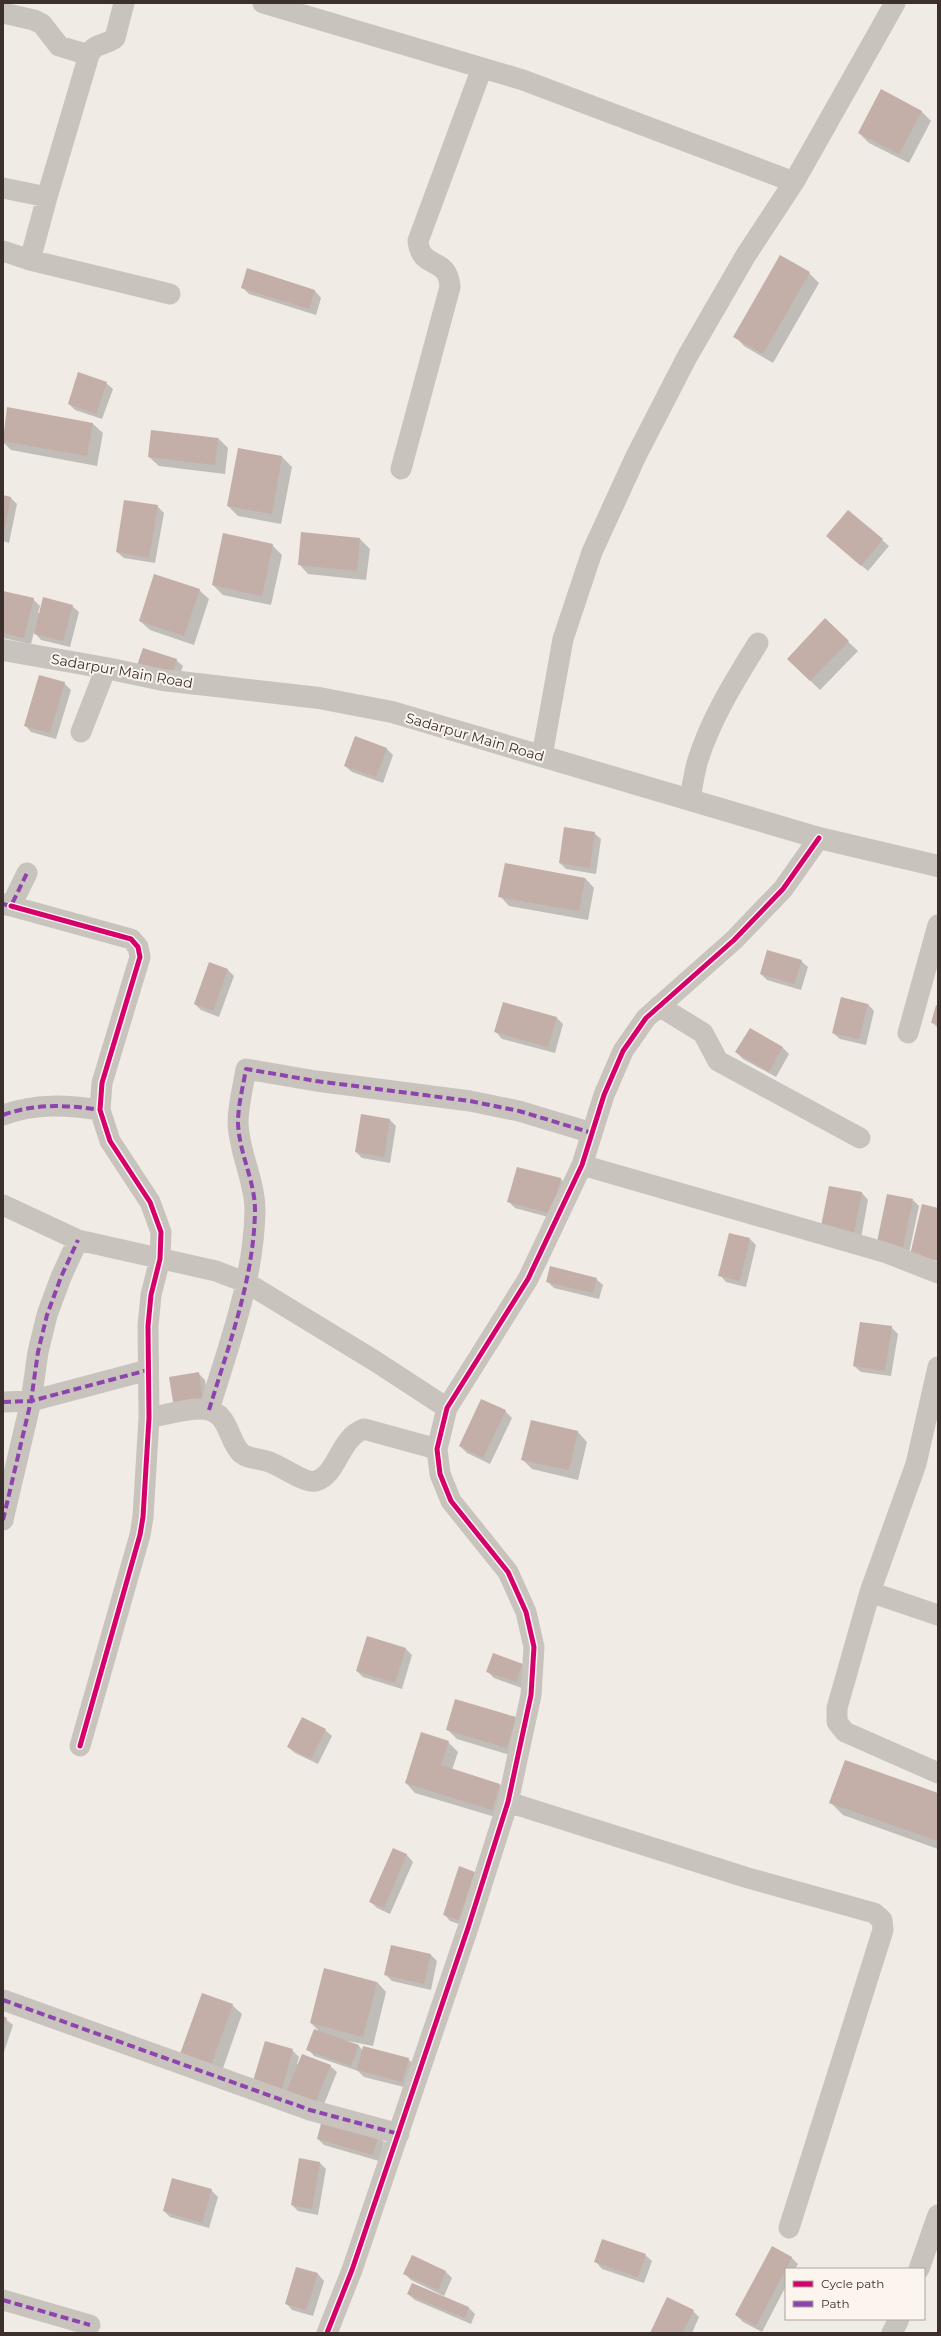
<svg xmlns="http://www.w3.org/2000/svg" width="941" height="2336" viewBox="0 0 941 2336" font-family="Montserrat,sans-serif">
	<rect width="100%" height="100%" fill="#f0ebe5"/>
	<path fill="#0003" d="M921 111 931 121 909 163 869 143 859 133Z
		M248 270 315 291 321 298 316 315 249 294 242 287Z
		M809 273 819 283 773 363 744 346 735 336Z
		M106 383 113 389 102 419 75 410 69 404Z
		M8 408 93 424 103 433 97 466 11 450 3 442Z
		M218 438 228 448 225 474 159 466 149 457Z
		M239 449 282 457 292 467 281 524 238 516 228 506Z
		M3 496 11 498 17 504 9 543 3 541Z
		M157 506 164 513 155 563 124 558 117 552Z
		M302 533 360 539 370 549 366 580 308 574 299 564Z
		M827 536 882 540 889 546 868 571Z
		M272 545 282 555 271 605 223 595 213 585Z
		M199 590 209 599 194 645 150 630 140 621Z
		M3 592 33 599 40 606 38 613H40L72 606 79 612 70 647 41 640 34 632 31 644 3 638Z
		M825 620 858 651 820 690 798 669Z
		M176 660 183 666 176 685 144 675Z
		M64 683 71 690 56 739 31 732 25 725Z
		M356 737 387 749 393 755 383 783 352 772 345 766Z
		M594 833 601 839 596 874 566 869 560 863Z
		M585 878 594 888 588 920 509 906 500 896Z
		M801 961 808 967 801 990 767 980 761 974Z
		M227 969 234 976 219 1017 201 1010 195 1004Z
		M868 1004 874 1011 866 1045 840 1039 833 1033Z
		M938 1007V1028L932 1022Z
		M557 1018 563 1024 555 1053 502 1039 496 1032Z
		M750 1029 783 1048 789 1054 776 1077 743 1059 736 1052Z
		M390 1120 396 1126 390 1163 362 1158 356 1152Z
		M517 1168 561 1179 567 1186 559 1220 515 1208 509 1202Z
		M829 1187 862 1193 868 1200 861 1238 828 1232Z
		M913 1200 919 1206 909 1253 878 1242Z
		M750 1239 756 1245 746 1287 726 1282 720 1275Z
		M596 1279 603 1285 599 1299 554 1288 548 1282Z
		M891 1327 898 1334 891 1376 861 1372 854 1366Z
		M198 1373 205 1380 209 1409 181 1414Z
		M505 1411 512 1418 490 1464 467 1453 460 1446Z
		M578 1432 587 1442 578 1480 532 1469 522 1459Z
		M406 1649 412 1655 402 1689 363 1677 357 1671Z
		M522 1664 529 1671 522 1688 494 1678 487 1671Z
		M516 1718 517 1757 457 1739 447 1729Z
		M325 1730 332 1736 318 1764 295 1753 288 1747Z
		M448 1742 458 1752 452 1770 500 1785 510 1794 502 1819 415 1793 406 1783Z
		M938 1794V1849L843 1815 830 1802Z
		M393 1849 407 1855 413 1862 390 1914 377 1908 370 1901Z
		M474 1873 465 1926 450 1921 444 1914Z
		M431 1955 437 1961 431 1990 392 1981 385 1974Z
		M377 1982 386 1992 373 2046 338 2039 359 2046 363 2051 408 2059 415 2065 408 2088 364 2077 358 2071 314 2056 308 2049 320 2032 311 2023Z
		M232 2005 242 2014 221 2074 191 2063Z
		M3 2017 13 2025 3 2055Z
		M292 2050 299 2057 297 2064 330 2066 337 2072 320 2114 260 2090Z
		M378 2136 384 2142 379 2161 324 2145 318 2139Z
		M319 2162 326 2169 318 2215 298 2211 292 2205Z
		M211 2190 218 2197 209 2228 170 2217 164 2211Z
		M645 2255 652 2261 644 2283 602 2269 596 2262Z
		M412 2256 446 2272 452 2278 444 2296 411 2280 404 2273Z
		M791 2257 798 2264 795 2269H786V2286L762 2332 743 2322 736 2315Z
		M318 2274 324 2281 313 2316 292 2310 286 2303Z
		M408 2294 469 2308 475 2314 471 2324 415 2300Z
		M693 2311 699 2317 692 2333H651Z"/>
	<path fill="#c3afa7" d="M881 89 922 111 899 154 858 133Z
		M780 255 810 272 763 354 733 337Z
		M247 268 315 290 309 309 241 288Z
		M78 372 107 382 96 414 68 404Z
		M7 407 93 423 87 456 3 441Z
		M151 430 218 438 215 465 148 457Z
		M238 448 282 456 272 514 227 506Z
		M3 495 11 497 4 532H3Z
		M124 500 158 505 149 558 116 552Z
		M848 510 883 539 861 566 826 536Z
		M301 532 360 538 357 571 298 565Z
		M223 533 273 544 262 596 212 585Z
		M154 574 200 589 184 636 139 621Z
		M3 591 34 598 24 638 3 633Z
		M43 597 73 605 63 641 34 634Z
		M825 618 849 641 810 681 787 659Z
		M143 648 177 659 170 680 136 668Z
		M39 675 65 682 50 733 24 726Z
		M355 736 387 748 376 777 344 766Z
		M564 827 595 832 590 868 559 863Z
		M505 863 585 878 579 911 498 897Z
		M767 950 802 960 794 984 760 974Z
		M209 962 228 969 213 1011 194 1004Z
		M841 997 868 1004 859 1039 832 1033Z
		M503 1002 557 1017 548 1047 494 1032Z
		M936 1005 938 1006V1024L931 1023Z
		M750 1028 783 1047 769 1072 735 1052Z
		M361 1114 390 1119 384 1157 355 1152Z
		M517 1167 561 1178 552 1214 507 1202Z
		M829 1186 862 1192 854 1232 821 1226Z
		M887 1194 913 1199 903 1247 877 1242Z
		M922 1204 938 1208V1261L910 1255Z
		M729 1233 750 1238 740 1281 718 1276Z
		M550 1266 597 1278 593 1293 546 1282Z
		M860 1322 892 1326 885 1371 853 1366Z
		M199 1372 203 1403 174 1408 169 1377Z
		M481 1399 506 1410 483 1458 459 1446Z
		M531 1420 578 1431 569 1470 521 1460Z
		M367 1636 406 1648 395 1683 356 1671Z
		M493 1653 523 1664 516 1682 486 1672Z
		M455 1699 516 1717 507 1748 446 1730Z
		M302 1717 326 1729 311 1759 287 1747Z
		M421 1732 449 1741 441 1765 500 1784 492 1810 405 1783Z
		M845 1760 938 1793V1841L829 1803Z
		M393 1848 407 1854 384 1908 369 1902Z
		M459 1866 475 1872 459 1920 443 1915Z
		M391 1945 431 1954 424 1984 384 1975Z
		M324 1968 377 1982 363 2037 310 2023Z
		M202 1993 233 2004 211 2065 180 2054Z
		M3 2016 7 2018 3 2030Z
		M314 2029 359 2045 351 2066 306 2050Z
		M265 2041 293 2049 281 2092 252 2084Z
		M363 2046 409 2058 402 2082 357 2070Z
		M302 2054 331 2065 313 2108 284 2097Z
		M322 2120 379 2135 373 2155 317 2139Z
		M299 2158 320 2162 312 2209 291 2205Z
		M172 2178 212 2189 202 2223 163 2211Z
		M602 2239 646 2254 638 2277 594 2262Z
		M772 2246 792 2257 756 2326 735 2315Z
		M412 2255 446 2271 438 2290 403 2274Z
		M296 2267 318 2273 306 2310 285 2304Z
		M412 2283 469 2307 465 2318 407 2294Z
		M667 2297 694 2310 682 2333H650Z"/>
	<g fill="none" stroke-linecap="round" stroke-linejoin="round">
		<path stroke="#c9c3be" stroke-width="21" d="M263 3 523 80 794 182
			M3 13 34 20 42 24 59 46 89 55
			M3 188 47 197 89 55C95 42 105 46 115 38L124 3
			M3 251 30 260 170 294
			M30 260 47 197
			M401 469 450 287C448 255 421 271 418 241L482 68
			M81 732 106 668
			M542 756 563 639 592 552 636 456 687 357 746 255 794 182 895 3
			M690 799C692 787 694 775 697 763 710 720 735 680 758 643
			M3 904 11 906 27 873
			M11 906 131 939 138 947 140 957 102 1083 100 1110 110 1141 150 1202 161 1232 160 1259 151 1295 148 1326 149 1418 143 1517 140 1535 80 1746
			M659 1006 703 1033 718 1061 860 1138
			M908 1033 938 925
			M3 1115C36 1103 67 1105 100 1110
			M582 1165 887 1253 938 1273
			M3 1205 78 1240 216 1271 247 1283 375 1361 447 1408
			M938 1367 916 1464 870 1592 837 1708V1722L845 1732 938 1773
			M3 1402 31 1401 148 1370
			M209 1410C229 1344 254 1279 255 1210 255 1181 239 1153 238 1123 238 1105 243 1087 246 1069L316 1081 470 1101 519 1111 592 1133
			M149 1418C165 1415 194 1406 209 1410 229 1415 228 1440 241 1453 249 1460 262 1458 272 1463 282 1467 306 1484 316 1481 338 1474 339 1438 364 1429L437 1449
			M3 1520 31 1401 38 1352 47 1315 61 1277 78 1240
			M870 1592 938 1615
			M508 1802 748 1878 874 1913 882 1920 883 1930 789 2228
			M3 2000 310 2110 399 2134
			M919 2269 938 2215
			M3 2300 90 2325
			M327 2333 352 2270 468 1928 508 1802 531 1695 534 1647 526 1612 508 1572 451 1501 440 1474 437 1449 447 1408 528 1279 582 1165 604 1095 623 1051 646 1018 734 940 783 889 819 838
			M892 2333 899 2319"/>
		<path stroke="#c9c3be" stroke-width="22" d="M3 650 106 668 163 680 319 698 392 712 819 838 938 866"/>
		<path stroke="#8e44ad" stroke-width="4" stroke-dasharray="8 4" stroke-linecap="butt" d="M3 904 11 906 27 873
			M3 1115C36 1103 67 1105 100 1110
			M3 1402 31 1401 148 1370
			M209 1410C229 1344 254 1279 255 1210 255 1181 239 1153 238 1123 238 1105 243 1087 246 1069L316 1081 470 1101 519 1111 592 1133
			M3 1520 31 1401 38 1352 47 1315 61 1277 78 1240
			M3 2000 310 2110 399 2134
			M3 2300 90 2325"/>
		<g stroke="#fbf5ee" stroke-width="8">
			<path id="cycleway" d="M11 906 131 939 138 947 140 957 102 1083 100 1110 110 1141 150 1202 161 1232 160 1259 151 1295 148 1326 149 1418 143 1517 140 1535 80 1746
				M327 2333 352 2270 468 1928 508 1802 531 1695 534 1647 526 1612 508 1572 451 1501 440 1474 437 1449 447 1408 528 1279 582 1165 604 1095 623 1051 646 1018 734 940 783 889 819 838"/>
		</g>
		<use href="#cycleway" stroke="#d6006c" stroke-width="5"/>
	</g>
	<g text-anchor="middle" stroke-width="4" stroke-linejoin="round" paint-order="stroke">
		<g font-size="14" fill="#3b302b" stroke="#fbf5ee">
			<text transform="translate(122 671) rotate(10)" y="5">Sadarpur Main Road</text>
			<text transform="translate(475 737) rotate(16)" y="5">Sadarpur Main Road</text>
		</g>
	</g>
	<rect width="941" height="2336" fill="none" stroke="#3b302b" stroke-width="8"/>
	<rect x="785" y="2268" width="140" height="52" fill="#fbf5ee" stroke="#aea6a0"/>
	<rect x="793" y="2281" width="20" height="6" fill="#d6006c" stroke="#aea6a0"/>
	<text x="821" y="2288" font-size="12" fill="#3b302b">Cycle path</text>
	<rect x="793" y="2301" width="20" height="6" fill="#8e44ad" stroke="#aea6a0"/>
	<text x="821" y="2308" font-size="12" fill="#3b302b">Path</text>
</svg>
